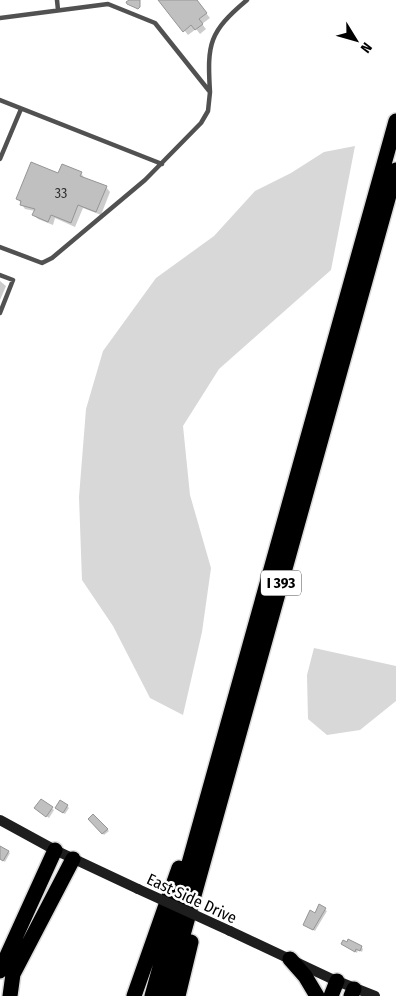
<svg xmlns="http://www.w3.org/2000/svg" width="396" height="996" viewBox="0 0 396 996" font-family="'Fira Sans Condensed',sans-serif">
	<rect width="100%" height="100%" fill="#fff"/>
	<path fill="#d8d8d8" d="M355 146 331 270 219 369 183 426 190 495 211 568 202 632 183 715 150 698 113 626 82 580 79 497 86 409 103 351 156 278 214 236 255 191 291 173 324 152Z
		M314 648 396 666V701L360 730 327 735 308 719 307 675Z"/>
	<path fill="#0003" d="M160 0H196L210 18 202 24 206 29 200 34 196 29 188 35Z
		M81 173 85 179 106 187 110 192 101 215 83 208 75 227 55 218 53 225 38 219 34 215 35 211 25 209 18 199 59 175Z
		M0 281 6 286 0 300Z
		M41 801 54 810 49 818 38 810Z
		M67 806 69 808 65 814 58 810Z
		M93 816 109 831 104 835 90 819Z
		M0 847 10 853 5 862 0 859Z
		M320 906 327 911 315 931 306 926Z
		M342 944 361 947 363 949 362 952 358 950 357 953Z"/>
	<path fill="#c0c0c0" stroke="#959595" d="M129 0H140V7L138 9 127 4 126 2Z
		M158 0H197L207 13 199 19 203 24 195 30 191 25 183 32Z
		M31 162 58 173 62 164 82 172 80 176 107 186 96 212 78 205 71 223 51 215 48 222 32 215 35 209 20 205 21 201 16 199Z
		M41 799 53 807 46 817 34 808Z
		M60 800 68 805 63 813 55 808Z
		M93 814 108 829 102 834 88 819Z
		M0 846 9 851 3 861 0 859Z
		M319 904 326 908 313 930 303 925 310 910 315 913Z
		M348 939 362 946 360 951 356 949 355 952 341 944 343 940 347 942Z"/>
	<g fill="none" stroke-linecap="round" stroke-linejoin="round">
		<g stroke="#dbdbdb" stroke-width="18">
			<path id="highway" d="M290 959 305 976 317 996
				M0 971 55 850
				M10 996 13 974 73 859
				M134 996 179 868
				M152 996 396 121
				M166 996 396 170
				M178 996 191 942
				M331 996 337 981
				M351 996 354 989"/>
		</g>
		<path stroke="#515151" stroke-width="4.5" d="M57 0 58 10
			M0 18 108 4 155 23 210 92 208 111 201 123 145 180 52 258 42 263 0 247
			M210 92C207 43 209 32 247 0
			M0 100 162 164
			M0 159 21 109
			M0 275 13 280 0 313"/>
		<path stroke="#1e1e1e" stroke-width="10" d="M0 820 55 850 138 889
			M230 931 332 979 375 996"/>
		<use href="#highway" stroke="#000" stroke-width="15"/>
		<path stroke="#1e1e1e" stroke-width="10" d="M138 889 230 931"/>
	</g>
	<g text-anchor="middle" stroke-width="5" stroke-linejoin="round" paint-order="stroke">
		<g font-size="14" fill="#303030">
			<text x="61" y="198">33</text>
		</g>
		<rect fill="#fff" stroke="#4c4c4c" stroke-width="1" x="261" y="570.5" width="40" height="25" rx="4"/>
		<g font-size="15" font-weight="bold" fill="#000">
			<text x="281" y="588">I 393</text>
		</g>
		<g font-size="16" fill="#000" stroke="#fff">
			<text transform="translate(192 898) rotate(25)" y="6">East Side Drive</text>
		</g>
	</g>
	<g transform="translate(356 40) rotate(127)" stroke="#ffffff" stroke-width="4" paint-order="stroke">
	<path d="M0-4L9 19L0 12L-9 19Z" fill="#000000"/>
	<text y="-8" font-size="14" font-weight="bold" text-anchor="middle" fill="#000000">N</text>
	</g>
</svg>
